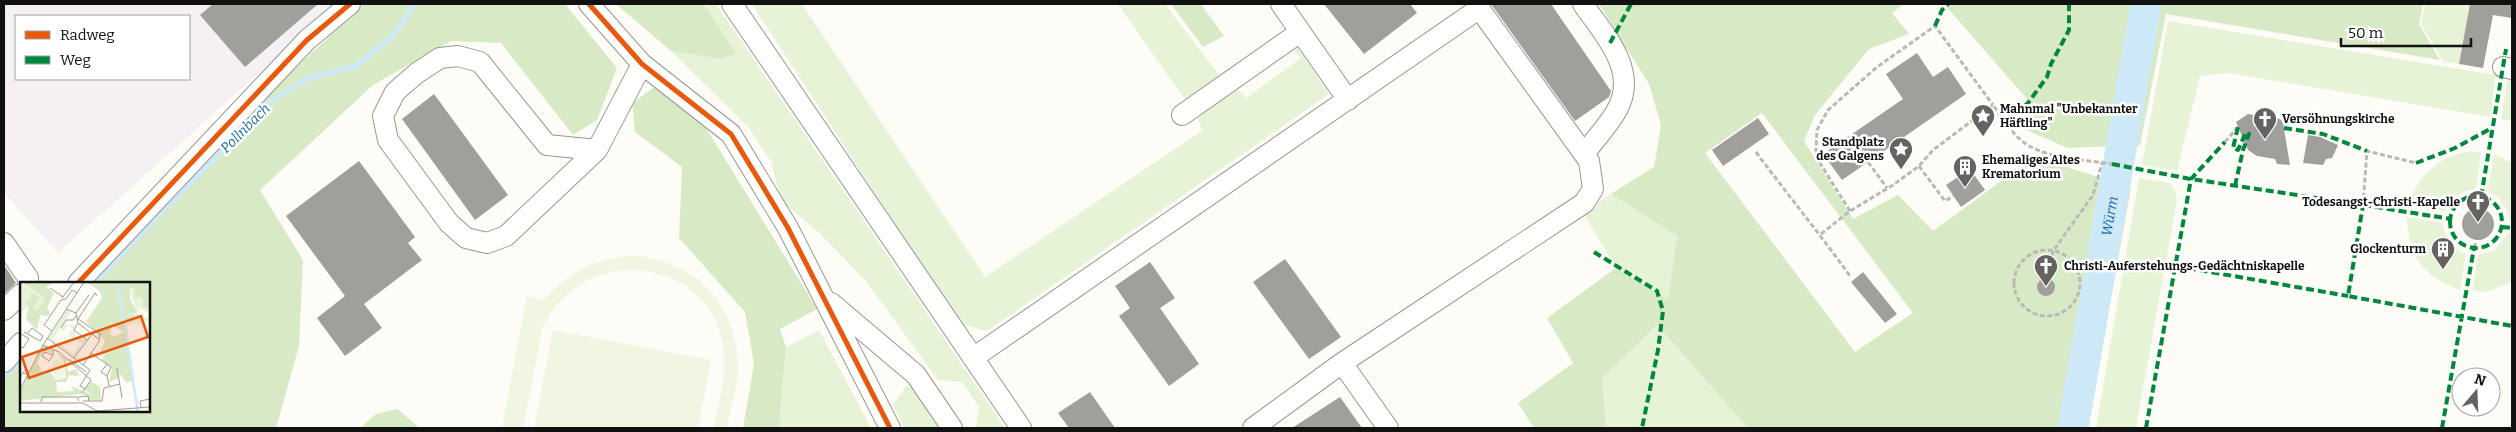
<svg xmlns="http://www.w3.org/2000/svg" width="2516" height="432" viewBox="0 0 2516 432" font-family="Bitter,serif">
	<rect width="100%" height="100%" fill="#fdfcf7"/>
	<path fill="#f5f0f3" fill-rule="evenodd" d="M4 4H336L58 253 4 193ZM16 16H189V79H16Z"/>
	<path fill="#e7f3d7" d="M704 4H716L1005 428H976L979 407 962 382 938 380 866 281 817 231 781 201 771 161 748 127 671 51 720 59 735 53Z
		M752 4H802L985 277 1202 131 1198 118 1234 86 1246 98 1301 58 1281 36 1186 101 1118 4H1165L1219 75 1285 30 1329 94 987 331 960 324Z
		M2425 4H2470L2459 64 2443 61 2421 24Z
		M2168 21 2496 75 2490 117 2229 73 2200 76 2177 171 2142 165Z
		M2508 77 2512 78V121L2501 119Z
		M2481 152 2476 189C2461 191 2451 197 2445 211L2409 205C2417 174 2448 148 2481 152Z
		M2494 154 2512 163V221L2509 220C2508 206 2500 198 2488 191Z
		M2139 178 2170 183 2175 190 2177 200 2136 428H2096Z
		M1611 194 1677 236 1668 299 1616 268 1583 213Z
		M2407 217 2443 223C2444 238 2452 248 2466 254L2460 290C2423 276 2408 257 2407 217Z
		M2508 233 2512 234V282L2486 292 2473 291 2478 255 2495 250Z
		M1657 325 1748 428H1606L1602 378Z
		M819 330 871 428H779L786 347Z
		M906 386 918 389 945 428H904L893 405Z"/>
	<path fill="#d8eac5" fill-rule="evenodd" d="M364 4H565L617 68 597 120 573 135 501 43 451 41 373 85 260 190 303 260 299 346 276 428H4V368L21 350V411H149V283H86L285 78Z
		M616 4H704L736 53 721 59 671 51Z
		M1171 4H1201L1224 36 1203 47Z
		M1599 4H1904L1892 13 1909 34 1869 49 1815 115 1804 141 1853 219 1898 195 1933 231 2034 157 2131 187 2088 428H1748L1657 325 1602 378 1606 428H1534L1518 403 1573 363 1547 318 1616 268 1668 299 1677 236 1611 194 1654 167 1661 125 1649 84ZM1762 113 1913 313 1855 352 1705 153Z
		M1944 4H2423L2419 24 2440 60 2166 14 2140 145 2068 148 2024 129 2027 99Z
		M659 84 706 128 817 309 780 329 786 347 779 428H743L754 364 745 312 679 238 682 167 635 132 632 103Z
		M397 409 420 428H360L376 414Z"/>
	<path fill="#f0f6e1" d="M637 256C698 263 737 305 738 367 738 387 730 409 727 428H714C721 396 729 363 719 330 715 314 702 298 688 288 636 252 566 272 542 330L523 428H502L527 296 544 300C572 270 595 257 637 256Z
		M553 330 711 360 698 428H534Z"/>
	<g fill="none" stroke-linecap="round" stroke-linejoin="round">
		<path stroke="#cde8f7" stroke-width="5" d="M94 283 268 103 308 78 356 66 392 37 415 4
			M4 377 21 359"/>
		<path stroke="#cde8f7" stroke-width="31" id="s1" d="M2073 428 2146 4"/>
	</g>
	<path fill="#a19f9c" d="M213 4H318L245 67 200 15Z
		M1324 4H1410L1417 13 1364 54Z
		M1491 4H1551L1611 91 1609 97 1575 121Z
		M2470 4H2512V18L2493 15 2483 68 2459 64Z
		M1917 53 1933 77 1948 67 1966 94 1842 180 1823 154 1903 99 1886 74Z
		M434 94 508 195 475 220 402 119Z
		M2248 114 2280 119 2283 123 2290 165 2277 164 2275 159 2257 156 2248 150 2236 122Z
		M1758 118 1769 134 1723 166 1712 150Z
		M2308 135 2320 137 2338 145 2332 158 2326 159 2323 165 2303 163Z
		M359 161 415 237 408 243 422 260 364 304 382 328 345 356 317 318 345 296 286 216Z
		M1970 169 1985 190 1961 207 1946 185Z
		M2462 224a16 16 0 1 1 32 0a16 16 0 1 1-32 0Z
		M1285 259 1341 337 1309 359 1253 282Z
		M1150 262 1175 298 1160 308 1199 364 1169 386 1119 316 1130 308 1115 286Z
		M4 265 16 283 4 294Z
		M1863 272 1897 314 1885 323 1851 282Z
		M2037 287a9 9 0 1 1 18 0a9 9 0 1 1-18 0Z
		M1090 392 1115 428H1069L1058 413Z
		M1340 397 1362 428H1292Z"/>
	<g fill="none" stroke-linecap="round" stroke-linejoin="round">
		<g stroke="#979795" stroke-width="22">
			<path id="minor" d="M589 4 642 64 731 134 788 228 890 428
				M732 4 1021 428
				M1281 4 1348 100
				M1583 4C1603 33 1638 69 1618 108 1610 124 1595 139 1584 154
				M2503 67 2512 69
				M1182 115 1300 32
				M597 150 547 145 480 62 458 56 440 58 417 73 395 92 383 116 388 140 449 223 466 238 487 243 506 236 597 150 642 64
				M4 243 28 278V283
				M78 283 307 40 350 4
				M831 303 916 375 952 428
				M4 310 21 294
				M973 358 1480 8
				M4 362 21 343
				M1342 363 1388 428
				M1253 428 1342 363 1584 203 1593 189 1589 161 1476 4"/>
		</g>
		<path stroke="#b9b9b8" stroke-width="3" stroke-dasharray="5 2.5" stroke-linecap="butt" d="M2225 142 2238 127
			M1756 152C1787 194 1820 234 1850 276
			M1868 162 1887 188
			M1919 166 1945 201 1953 196
			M2363 205 2367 151 2416 163
			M1850 211 1818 160 1816 150 1817 130 1828 110 1877 67 1935 26 1993 105
			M1821 234 1850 211 1893 185 1919 166 1933 150 1993 105C2003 119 2014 137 2029 146 2053 159 2086 160 2112 164
			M2474 248 2476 241
			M2014 283a33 33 0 1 1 66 0a33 33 0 1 1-66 0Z
			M2048 278 2053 251 2093 195 2102 163"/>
		<use href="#minor" stroke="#fffffe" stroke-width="20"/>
		<path stroke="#00873e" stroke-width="4" stroke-dasharray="8 4" stroke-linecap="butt" d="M1935 26 1942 10 1948 4
			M1610 43 1631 4
			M2006 122 2028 103 2047 77 2051 64 2069 30V4
			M2284 128 2323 134 2367 151
			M2416 163 2455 148 2492 128
			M2112 164 2191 179 2363 205 2348 296 2512 326
			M2235 186 2243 150 2249 134 2246 132 2238 150 2233 148 2238 127
			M2450 222a26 26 0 1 1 52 0a26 26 0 1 1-52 0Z
			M2481 197 2506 49
			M2363 205 2451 219
			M2502 227 2512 228
			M1594 252 1657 291 1663 311 1658 350 1642 428
			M2176 266 2348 296
			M2146 428 2191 179 2225 142
			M2442 428 2474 248"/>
		<g stroke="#fff" stroke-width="8">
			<path id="cycleway" d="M589 4 642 64 731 134 788 228 890 428
				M78 283 307 40 350 4"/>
		</g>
		<use href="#cycleway" stroke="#e8590c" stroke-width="5"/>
	</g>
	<defs>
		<g id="sight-pin" transform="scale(1.25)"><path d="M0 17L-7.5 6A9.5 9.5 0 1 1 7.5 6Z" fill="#646362" stroke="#fff"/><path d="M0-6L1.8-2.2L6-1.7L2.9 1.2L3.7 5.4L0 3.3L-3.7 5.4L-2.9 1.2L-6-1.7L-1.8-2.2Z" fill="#fff"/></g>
		<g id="church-pin" transform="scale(1.25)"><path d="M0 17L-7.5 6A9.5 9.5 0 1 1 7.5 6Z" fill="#646362" stroke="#fff"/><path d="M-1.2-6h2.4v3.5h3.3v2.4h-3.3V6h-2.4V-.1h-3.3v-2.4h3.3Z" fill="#fff"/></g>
		<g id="building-pin" transform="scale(1.25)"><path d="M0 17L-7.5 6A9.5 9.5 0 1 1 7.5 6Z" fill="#646362" stroke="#fff"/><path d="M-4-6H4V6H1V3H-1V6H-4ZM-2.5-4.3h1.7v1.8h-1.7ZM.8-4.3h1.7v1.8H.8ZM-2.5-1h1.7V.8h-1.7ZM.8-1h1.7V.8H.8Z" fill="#fff"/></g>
	</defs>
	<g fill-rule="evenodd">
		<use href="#sight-pin" x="1983" y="116"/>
		<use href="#church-pin" x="2265" y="119"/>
		<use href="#sight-pin" x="1901" y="149"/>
		<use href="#building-pin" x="1965" y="167"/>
		<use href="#church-pin" x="2478" y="202"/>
		<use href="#building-pin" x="2443" y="249"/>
		<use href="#church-pin" x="2046" y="266"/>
	</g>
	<g text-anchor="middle" stroke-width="5" stroke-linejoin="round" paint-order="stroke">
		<g font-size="12" font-weight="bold" fill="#111" stroke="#fff" text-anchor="start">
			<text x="2000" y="113">Mahnmal "Unbekannter<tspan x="2000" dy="14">Häftling"</tspan></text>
			<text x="2282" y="123">Versöhnungskirche</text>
			<text x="1884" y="146" text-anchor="end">Standplatz<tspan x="1884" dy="14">des Galgens</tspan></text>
			<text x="1982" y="164">Ehemaliges Altes<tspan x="1982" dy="14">Krematorium</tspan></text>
			<text x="2460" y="206" text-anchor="end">Todesangst-Christi-Kapelle</text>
			<text x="2426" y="253" text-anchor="end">Glockenturm</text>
			<text x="2064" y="270">Christi-Auferstehungs-Gedächtniskapelle</text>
		</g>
		<g font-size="14" font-style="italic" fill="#1768a6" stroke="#fff">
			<text transform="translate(245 128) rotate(-45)" y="5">Pollnbach</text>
			<text dy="5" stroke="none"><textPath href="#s1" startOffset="215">Würm</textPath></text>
		</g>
	</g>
	<g transform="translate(20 282)">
		<rect width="130" height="130" fill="#fdfcf7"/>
		<path d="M0 0 25 16 17 29 13 27 20 14 12 11 9 24 0 30ZM110 7H115V16L122 15 123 25 129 26 130 32 118 25V30L114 31 119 32V38L127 35 130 39 107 43 115 99 105 41 118 39 113 32 106 34 117 30ZM46 28 51 30 43 42 55 43V55L66 58 54 75 29 56ZM48 42 53 47 48 52 61 62 53 72 33 57 40 46 44 49Z" fill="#e7f3d7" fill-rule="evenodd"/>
		<path d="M2 0H34L26 5 34 11 27 26 30 30 28 34 20 33 17 48 6 37 9 24 3 17 10 20 11 11 20 14 13 26 17 29 25 16ZM66 0H128L130 5V28L123 25 122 15 115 16V7L110 6V17L117 30 106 34 113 32 118 38 105 41V47L102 49 93 43 90 51 93 55 106 49 113 98 106 101 99 90V96L89 100 92 86 82 78 85 73 80 70 85 59 66 40 82 16 80 9ZM23 63 32 68V71L27 69 21 73 18 80 23 93 28 88 36 98 46 96 44 80 35 69 46 77 48 90 56 87 58 92H62L56 94 49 93 46 100H36L37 110 54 109 51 104 79 116 64 108 71 99 80 105 81 118H68V114L61 112 0 119V110Z" fill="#d8eac5"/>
		<path d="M37 77 43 81 45 94 40 98 34 96 32 81Z" fill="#f0f6e1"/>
		<path fill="none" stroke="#cde8f7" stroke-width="2.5" d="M97 0 118 130"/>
		<path fill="none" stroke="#9f9e9b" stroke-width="1" d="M30 6 43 15M77 14 75 11 58 37 80 52 79 57M42 16 54 0M46 27 56 31 69 13M56 31 58 41 54 48 67 58M58 41 80 58 63 83M41 46 46 38H53L57 33M32 49 24 43 41 18 46 17 52 8 57 11M4 50 20 59 23 54 12 46 8 51M27 56 70 88 60 104 65 107M23 63 39 70 71 98 62 111M0 64 3 66 9 57 0 51M71 71 91 85 87 94M33 73 25 70 22 74 29 79 33 73V68M54 76 72 52M49 77 66 90M87 82 81 90 87 94 89 104M97 86 102 116M0 95 1 93 3 91 6 87 8 88 6 92 3 91M0 108 23 63 64 0M58 115 68 114 69 119M63 119H82L84 106 100 102M21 120 22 115H57L59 119M0 121H63L77 129 130 125M121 126 120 119 130 117"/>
		<path fill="#e8590c" fill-opacity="0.15" stroke="#e8590c" stroke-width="2.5" d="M121 34 128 55 9 96 2 75Z"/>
		<rect width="130" height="130" fill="none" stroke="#111" stroke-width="2.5"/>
	</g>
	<rect width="2516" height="432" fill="none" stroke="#111111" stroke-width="10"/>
	<rect x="15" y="15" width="175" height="65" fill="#ffffff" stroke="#a0a0a0"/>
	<rect x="25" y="31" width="25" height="8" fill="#e8590c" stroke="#a0a0a0"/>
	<text x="60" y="40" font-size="15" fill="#111111">Radweg</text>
	<rect x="25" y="56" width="25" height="8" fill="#00873e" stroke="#a0a0a0"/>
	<text x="60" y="65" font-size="15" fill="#111111">Weg</text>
	<g transform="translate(2476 392) rotate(19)"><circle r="24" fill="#ffffff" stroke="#a0a0a0"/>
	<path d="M0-4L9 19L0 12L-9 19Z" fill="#646362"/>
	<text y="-8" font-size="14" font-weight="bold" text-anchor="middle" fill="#111111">N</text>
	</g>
	<path d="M2341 38v8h130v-8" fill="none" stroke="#111111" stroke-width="2.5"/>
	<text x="2348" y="38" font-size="15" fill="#111111" stroke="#ffffff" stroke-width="4" paint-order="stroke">50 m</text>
</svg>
